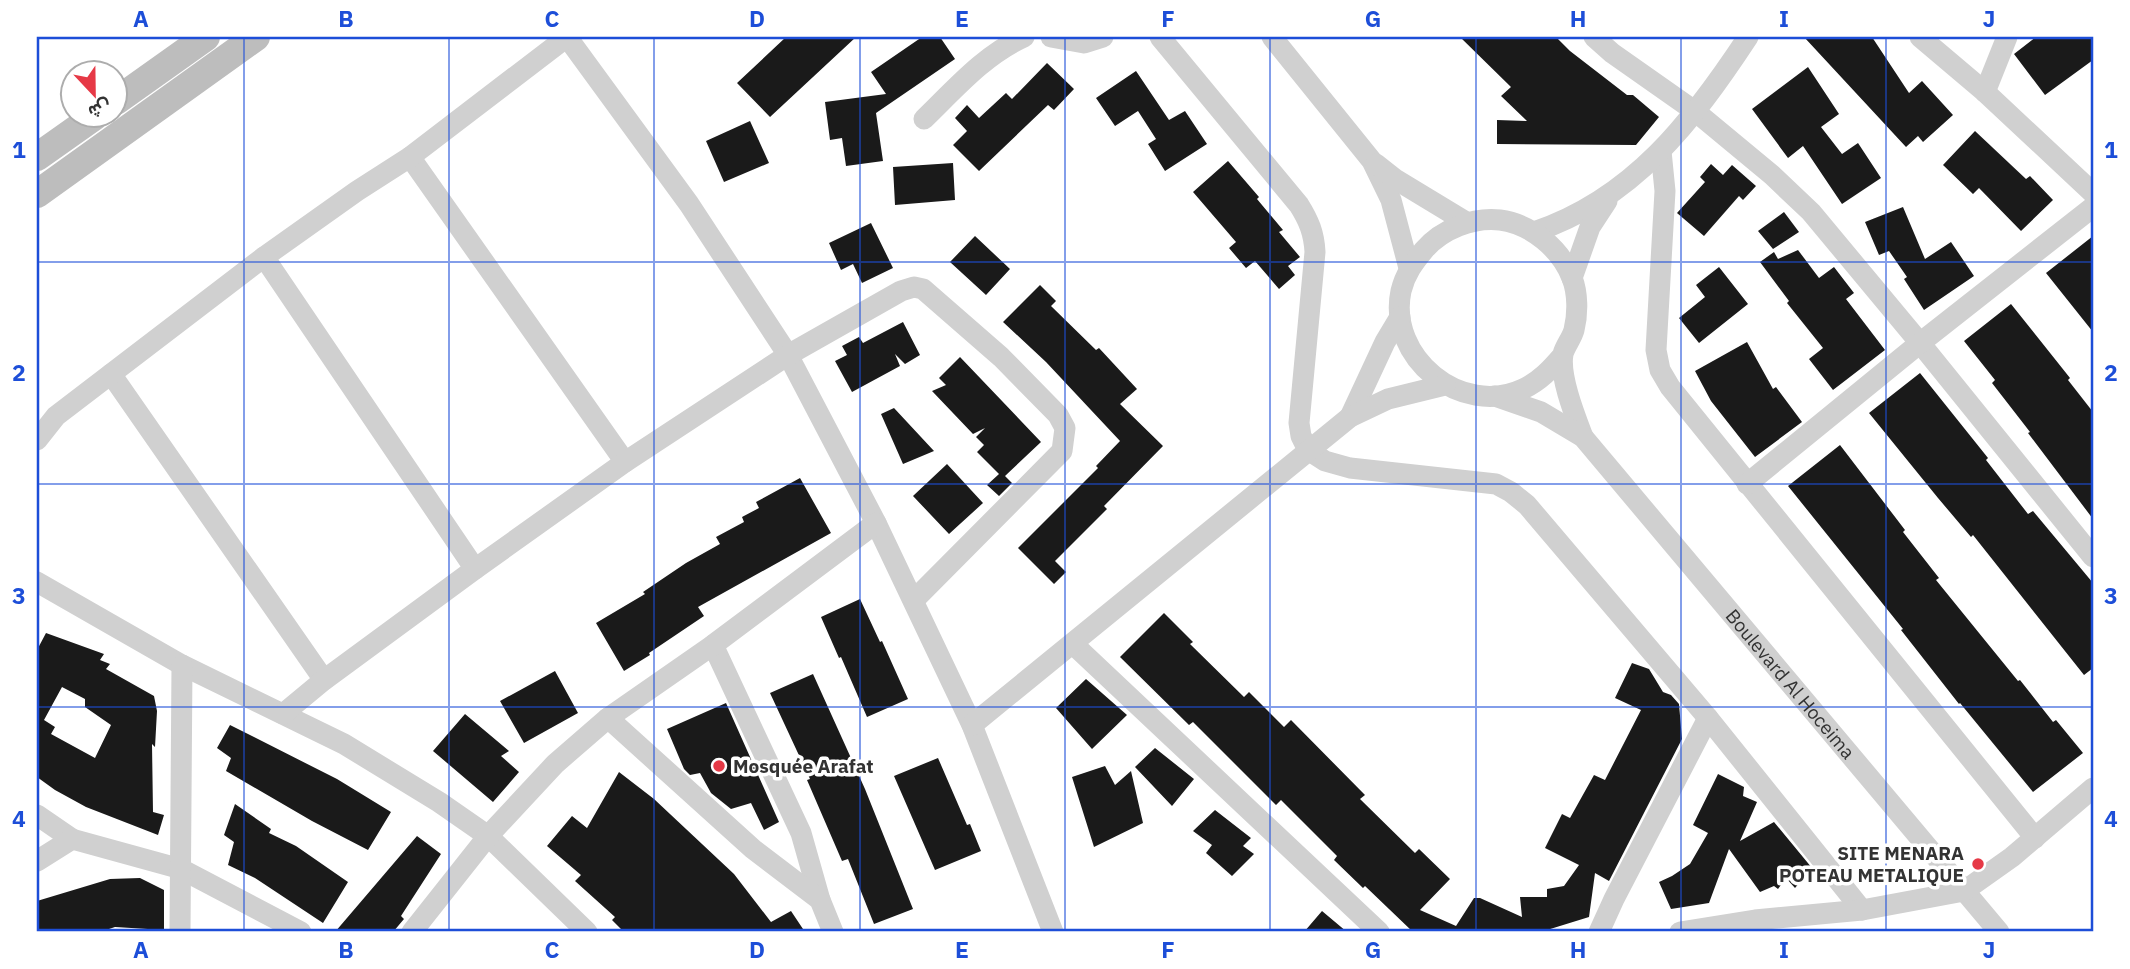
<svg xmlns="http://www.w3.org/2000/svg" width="2130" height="969" viewBox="0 0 2130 969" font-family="'IBM Plex Sans',Vazirmatn,sans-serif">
	<rect width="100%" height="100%" fill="#fff"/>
	<path fill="#1a1a1a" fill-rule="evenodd" d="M786 37H856L770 117 737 83Z
		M922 37H940L955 59 876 113 883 161 846 166 842 138 830 140 825 102 886 94 871 72Z
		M1460 37H1556L1570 51 1627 95H1633L1659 117 1636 145 1497 144V120L1527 121 1501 96 1511 87Z
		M1804 37H1872L1909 93 1922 81 1953 115 1923 142 1918 136 1906 147Z
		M2036 37H2093V60L2045 95 2014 54Z
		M1047 63 1074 89 1054 110 1048 105 979 171 953 145 967 131 955 118 967 105 979 118 1006 93 1012 99Z
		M1808 67 1839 114 1821 127 1842 154 1858 143 1881 178 1842 204 1803 146 1788 158 1752 109Z
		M1136 71 1169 120 1185 111 1207 144 1165 171 1148 144 1156 139 1138 111 1115 126 1096 98Z
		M750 121 769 163 724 182 706 141Z
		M1975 131 2026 179 2030 176 2053 200 2021 231 1979 188 1973 194 1943 165Z
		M1228 161 1259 197 1257 199 1283 230 1279 232 1300 257 1288 266 1295 275 1279 289 1255 261 1246 268 1229 248 1236 242 1193 192Z
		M953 163 955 200 895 205 893 167Z
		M1711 164 1723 175 1732 165 1756 186 1743 200 1739 196 1704 236 1677 213 1705 182 1700 177Z
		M1903 207 1925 259 1951 242 1974 276 1924 310 1904 279 1907 277 1889 251 1879 255 1865 222Z
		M1784 212 1799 232 1773 249 1758 231Z
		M871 223 893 268 862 283 853 264 841 270 829 243Z
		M975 236 1010 269 986 295 950 262Z
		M2093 236V332L2046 273Z
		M1798 250 1819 278 1834 267 1854 293 1846 299 1885 350 1833 390 1809 359 1823 348 1787 303 1789 301 1760 262 1774 252 1778 259Z
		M1719 267 1748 304 1699 343 1679 318 1705 297 1696 285Z
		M1040 285 1056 301 1051 306 1096 350 1099 348 1137 389 1120 404 1163 446 1104 506 1107 509 1055 561 1066 572 1054 584 1018 548 1098 468 1096 466 1120 441 1046 362 1003 322Z
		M2011 304 2070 378 2068 380 2093 412V519L2028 433 2030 432 1992 383 1995 380 1964 341Z
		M903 322 920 355 905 364 895 354 900 366 852 392 835 361 847 355 842 346 859 337 863 343Z
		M1747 342 1773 389 1776 387 1802 422 1755 457 1711 401 1695 371Z
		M960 357 1041 442 1005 476 1012 483 999 496 987 485 999 474 977 452 984 445 976 437 985 428 973 434 932 391 946 385 939 378Z
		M1920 373 1988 458 1986 460 2028 514 2033 511 2093 583V668L2084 675 1973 535 1971 537 1938 498 1869 413Z
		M894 408 934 451 903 464 881 414Z
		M1840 445 1905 530 1903 532 1939 578 1936 580 2018 681 2020 680 2053 722 2056 720 2083 753 2033 792 1960 703 1959 704 1901 630 1903 629 1788 486Z
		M947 464 983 503 949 534 913 496Z
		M800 478 831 533 698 607 704 616 649 653 650 655 624 671 596 623 645 594 643 592 686 563 720 544 716 537 744 522 742 517 759 508 756 502Z
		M860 599 880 642 882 641 908 699 867 717 841 657 839 658 821 617Z
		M1164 613 1193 642 1190 644 1244 697 1249 692 1284 727 1291 720 1365 795 1360 799 1415 853 1419 849 1450 879 1420 910 1456 926 1474 898H1480L1522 917 1520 897H1547V889L1564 886 1579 865 1545 848 1562 814 1570 818 1594 775 1605 780 1641 710 1615 698 1632 663 1649 669 1663 692 1671 695 1679 704 1682 739 1609 881 1595 873 1589 917 1547 930 1553 932H1413L1365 886 1363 888 1334 860 1337 856 1281 800 1276 805 1193 722 1189 725 1120 657Z
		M46 633 104 654 100 660 110 664 106 669 154 696 157 711 155 747 152 744 153 812 164 815 158 835 86 807 55 790 37 777V650ZM62 687 85 699V707L111 725 95 758 51 734 55 727 44 720Z
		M555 671 578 713 524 743 500 701Z
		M813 674 865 789 913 909 874 924 848 859 842 861 807 780 810 779 770 693Z
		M1086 679 1127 715 1092 749 1056 708Z
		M726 703 779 822 764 830 751 803 731 809 711 793 700 773 690 775 684 769 667 729Z
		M465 714 509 751 501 756 519 772 493 802 433 751Z
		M230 725 337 779 391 812 368 850 312 821 226 771 231 758 217 748Z
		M1155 748 1194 779 1172 806 1135 767Z
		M938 758 967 825 970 824 981 851 935 870 894 776Z
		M1105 766 1115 785 1131 771 1143 823 1094 847 1072 777Z
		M619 772 654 799 734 874 771 922 791 911 805 932H624L612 920 615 917 575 881 581 875 547 846 572 816 587 828Z
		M1718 774 1744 787 1743 796 1757 802 1740 841 1774 822 1812 868 1795 888 1786 878 1778 889 1774 886 1760 892 1729 849 1709 903 1671 909 1659 882 1672 876 1690 864 1708 833 1693 825Z
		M235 804 271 829 269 833 296 846 348 882 323 923 255 878 228 865 234 842 224 835Z
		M1215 810 1251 838 1243 846 1254 854 1232 876 1206 853 1212 845 1193 831Z
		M417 836 441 854 401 916 404 919 393 932H335Z
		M140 878 164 890V930L115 927 100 932H37V901L110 879Z
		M1322 911 1347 932H1304Z"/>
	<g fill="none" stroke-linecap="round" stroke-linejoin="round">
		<g stroke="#d0d0d0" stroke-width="21">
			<path d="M567 37 689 204 788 355 876 523 972 725 1053 932"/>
			<path d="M1051 37 1084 43 1103 37"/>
			<path d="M1160 37 1299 205C1309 221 1314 233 1315 252L1299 423 1301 436 1308 450 1325 461 1350 468 1496 484 1511 492 1527 505 1708 718 1862 910"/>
			<path d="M1272 37 1372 161 1391 200 1409 268"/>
			<path d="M1594 37 1612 53 1696 112 1772 175 1811 212 1920 343 2093 557"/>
			<path d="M1920 37 1985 92 2093 193"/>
			<path d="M1985 92 2007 37"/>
			<path d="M924 119C955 89 984 55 1024 37"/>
			<path d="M1661 151 1665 191 1656 350 1660 370 1670 387 2035 838"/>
			<path d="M410 157 625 462"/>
			<path d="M1376 164 1395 179 1466 222"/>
			<path d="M1534 232C1633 199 1692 122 1748 37"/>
			<path d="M264 257 475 569"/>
			<path d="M1572 278 1590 227 1607 201"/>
			<path d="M1563 355C1551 369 1540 381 1523 389 1461 418 1387 357 1401 291 1405 274 1414 262 1424 250 1442 229 1473 217 1500 220 1531 224 1561 249 1572 278 1578 293 1578 314 1574 330 1572 338 1565 346 1563 354 1559 376 1575 416 1583 437"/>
			<path d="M111 374 324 680"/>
			<path id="s1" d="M1495 396 1541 412 1583 437 1999 932"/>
			<path d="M1350 417 1385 342 1400 317"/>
			<path d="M37 440 56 416 264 257 357 191 410 157 567 37"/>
			<path d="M1747 484 1920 343 2093 207"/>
			<path d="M37 582 182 665 344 744 439 802 488 836 587 932"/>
			<path d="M1073 644 1379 932"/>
			<path d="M713 645 801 833 820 900"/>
			<path d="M283 714 324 680 475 569 625 462 788 355 901 291 914 287 923 289 1001 357 1058 415 1065 428 1062 451 914 600"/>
			<path d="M608 718 753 849 820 900 833 932"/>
			<path d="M972 725 1350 417 1388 399 1445 385"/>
			<path d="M37 815 72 839"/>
			<path d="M37 861 72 839 181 869 301 932"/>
			<path d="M180 932 182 665"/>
			<path d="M412 932 488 836 555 764 608 718 713 645 876 523"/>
			<path d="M1599 932 1614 899 1708 718"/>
			<path d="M1680 932 1755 920 1862 910 1964 891 2012 857 2093 788"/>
		</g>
		<path stroke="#bdbdbd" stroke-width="28" d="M116 101 206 37
			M37 157 95 116
			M37 194 256 37"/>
	</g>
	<path fill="none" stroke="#1d4ed8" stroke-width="2" stroke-opacity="0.55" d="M244 37V932M449 37V932M654 37V932M860 37V932M1065 37V932M1270 37V932M1476 37V932M1681 37V932M1886 37V932M37 262H2093M37 484H2093M37 707H2093"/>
	<g fill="#e63946" stroke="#fff" stroke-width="2.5">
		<circle cx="719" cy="766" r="7"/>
		<circle cx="1978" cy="864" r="7"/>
	</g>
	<g text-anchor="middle" stroke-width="7" stroke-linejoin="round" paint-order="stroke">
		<g font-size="19" fill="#333" stroke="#fff">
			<text dy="7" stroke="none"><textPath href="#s1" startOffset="420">Boulevard Al Hoceima</textPath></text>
		</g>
		<g font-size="19" font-weight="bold" fill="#333" stroke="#fff" text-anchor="start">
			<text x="733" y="773">Mosquée Arafat</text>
			<text x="1964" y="860" text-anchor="end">SITE MENARA<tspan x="1964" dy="22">POTEAU METALIQUE</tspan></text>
		</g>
	</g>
	<rect width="2130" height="969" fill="none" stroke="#ffffff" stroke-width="77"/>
	<g transform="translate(94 94) rotate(158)"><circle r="33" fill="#ffffff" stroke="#adadad" stroke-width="2"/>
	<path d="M0-5L12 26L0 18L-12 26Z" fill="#e63946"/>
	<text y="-10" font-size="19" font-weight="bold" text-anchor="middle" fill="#333333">ش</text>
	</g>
	<rect x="38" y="38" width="2054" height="892" fill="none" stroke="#1d4ed8" stroke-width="2.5"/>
	<g font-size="23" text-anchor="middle" font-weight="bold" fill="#1d4ed8">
		<text x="141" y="27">A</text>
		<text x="346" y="27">B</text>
		<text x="552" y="27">C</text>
		<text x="757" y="27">D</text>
		<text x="962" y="27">E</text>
		<text x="1168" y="27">F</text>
		<text x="1373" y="27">G</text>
		<text x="1578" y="27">H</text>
		<text x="1784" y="27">I</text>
		<text x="1989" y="27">J</text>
		<text x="19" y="158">1</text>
		<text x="2111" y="158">1</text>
		<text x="19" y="381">2</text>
		<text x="2111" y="381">2</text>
		<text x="19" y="604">3</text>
		<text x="2111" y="604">3</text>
		<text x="19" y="827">4</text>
		<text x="2111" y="827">4</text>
		<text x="141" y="958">A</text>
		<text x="346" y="958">B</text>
		<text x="552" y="958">C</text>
		<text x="757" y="958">D</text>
		<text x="962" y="958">E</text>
		<text x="1168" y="958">F</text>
		<text x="1373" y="958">G</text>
		<text x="1578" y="958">H</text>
		<text x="1784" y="958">I</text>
		<text x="1989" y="958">J</text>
	</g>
</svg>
